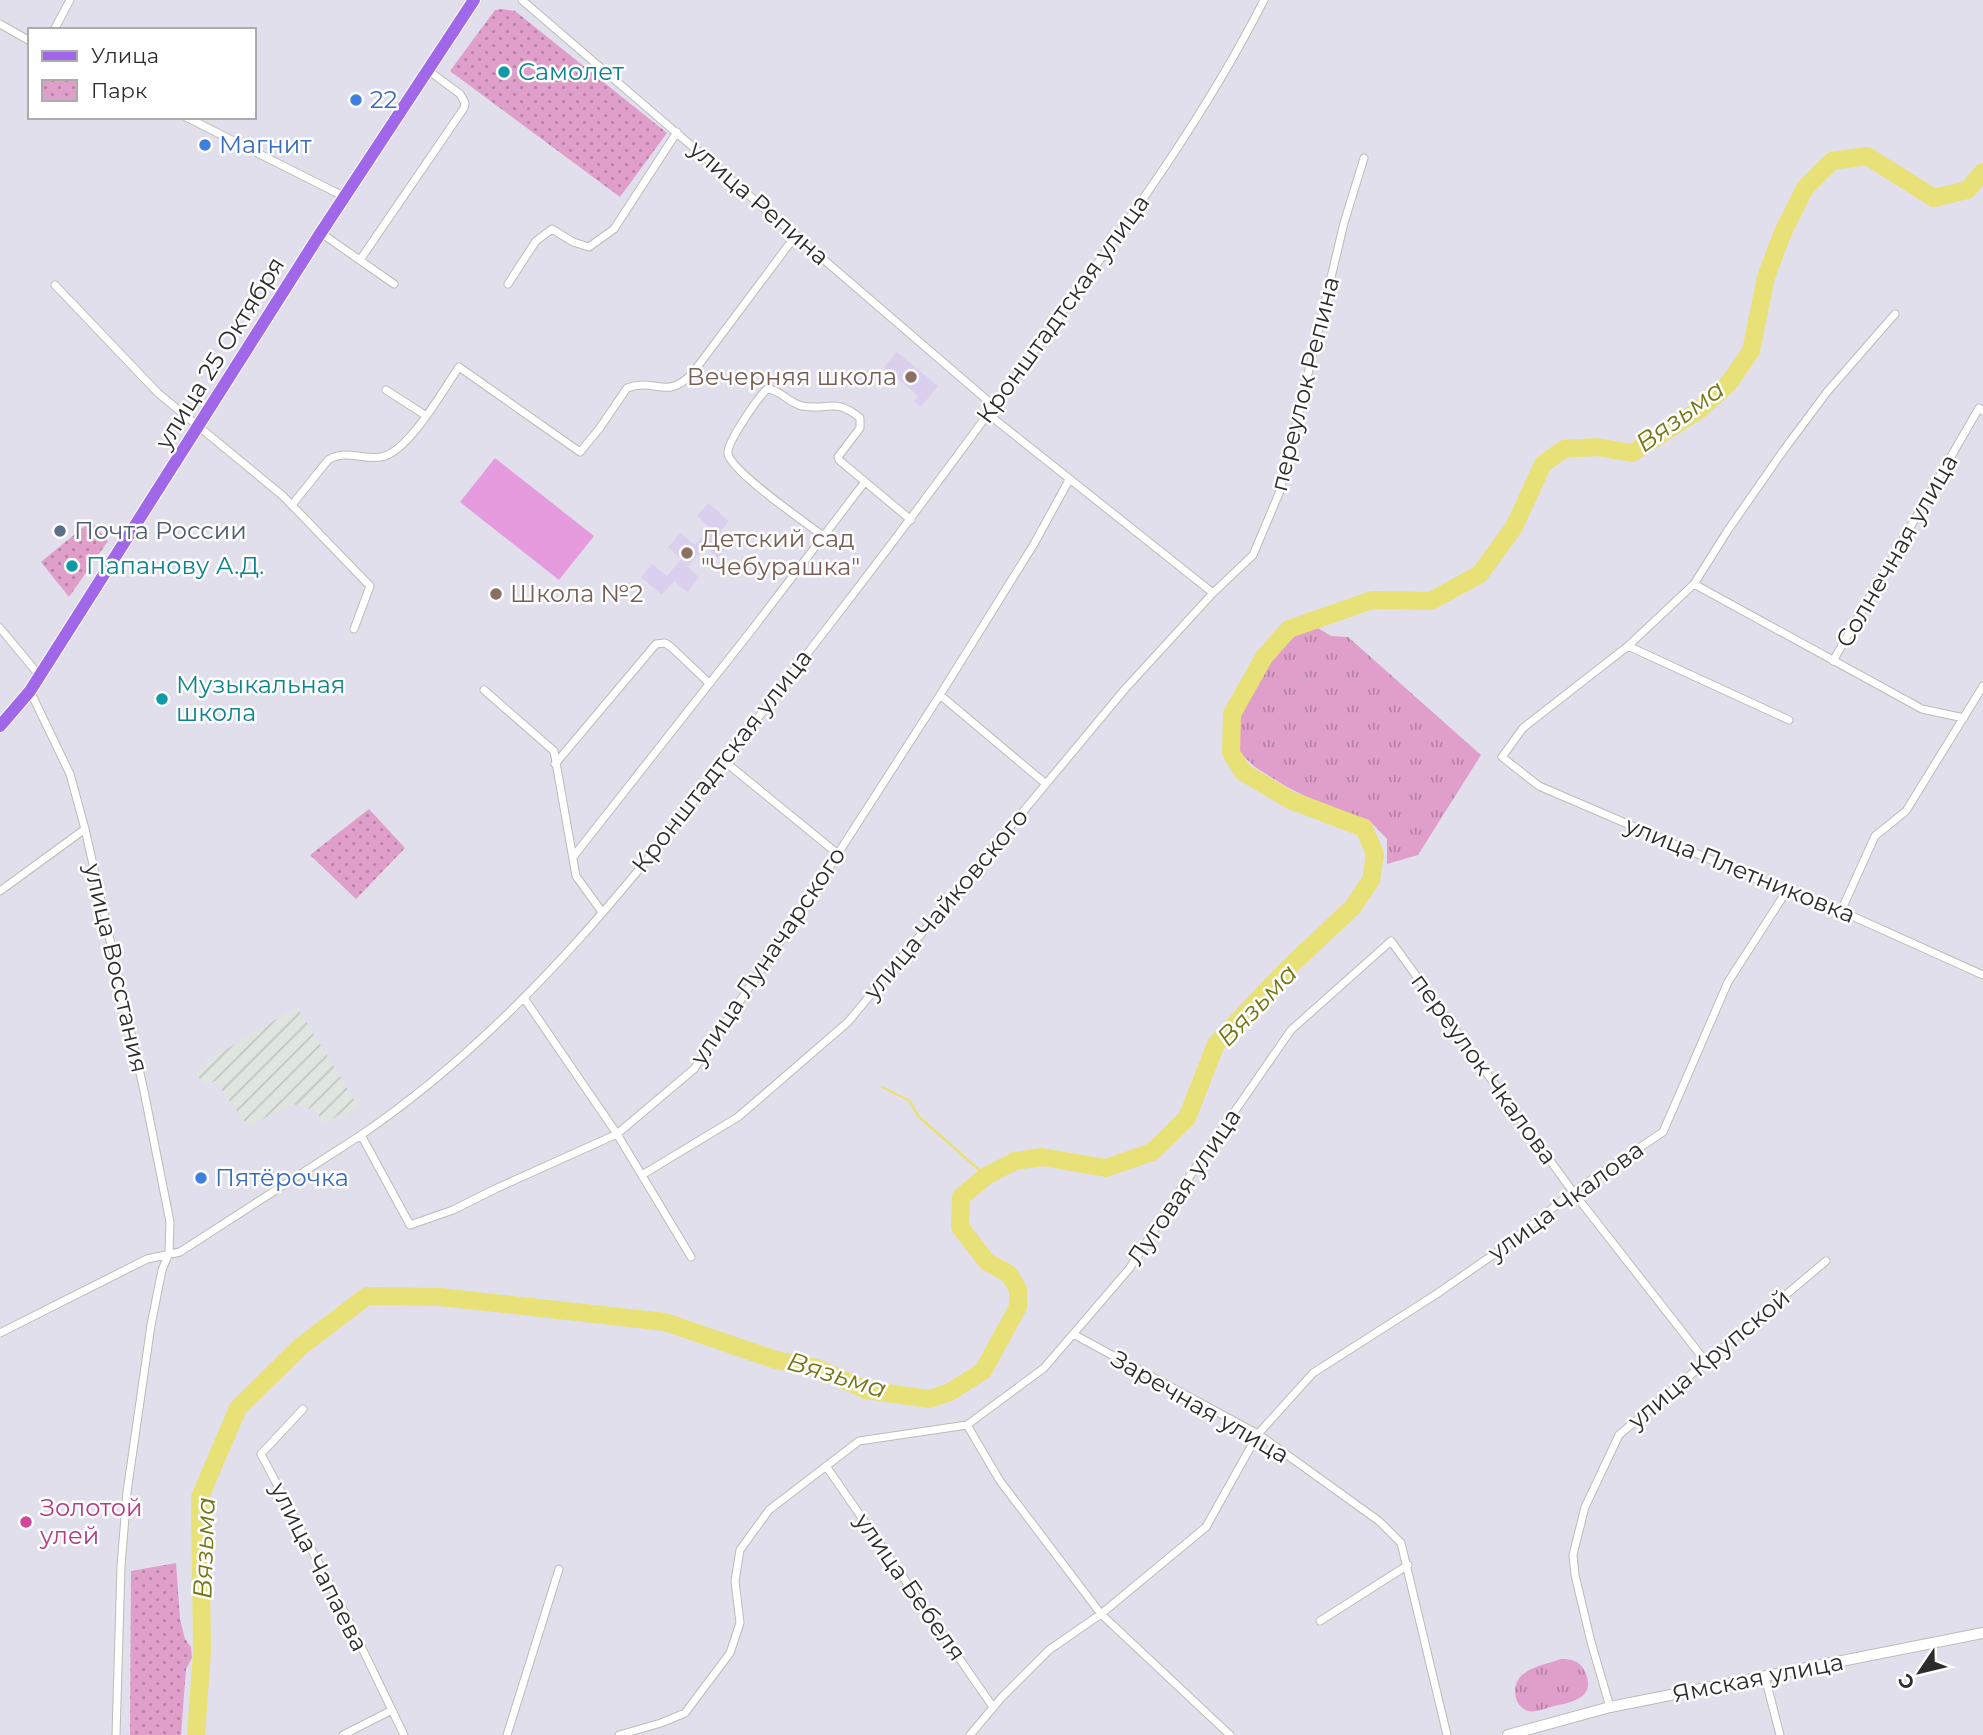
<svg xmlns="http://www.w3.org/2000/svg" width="1983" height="1735" viewBox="0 0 1983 1735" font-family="Montserrat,sans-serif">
	<defs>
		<pattern id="industrial-furrows" width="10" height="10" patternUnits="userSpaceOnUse" patternTransform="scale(1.75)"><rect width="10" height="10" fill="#dfe6df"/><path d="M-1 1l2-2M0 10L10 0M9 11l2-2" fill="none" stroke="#c0c5c0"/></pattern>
		<pattern id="grass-tufts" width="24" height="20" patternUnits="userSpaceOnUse" patternTransform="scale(1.75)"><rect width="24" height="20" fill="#e09fca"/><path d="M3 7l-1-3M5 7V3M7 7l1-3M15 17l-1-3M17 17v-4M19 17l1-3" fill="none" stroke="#b682a4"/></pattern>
		<pattern id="park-dots" width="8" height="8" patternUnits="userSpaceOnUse" patternTransform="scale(1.75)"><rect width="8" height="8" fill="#e09fca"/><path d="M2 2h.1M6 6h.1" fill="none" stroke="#b682a4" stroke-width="1.8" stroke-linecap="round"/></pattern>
	</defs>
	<rect width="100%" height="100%" fill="#e2dfed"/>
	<path fill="url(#industrial-furrows)" d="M297 1007 358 1106 340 1118 338 1115 324 1124 315 1110 293 1104 248 1126 215 1081 204 1085 196 1073 207 1066 205 1062Z"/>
	<path fill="#dad0ed" d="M897 352 938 386 921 407 914 401 918 396 884 367Z
		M708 503 729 521 719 533 730 543 718 558 704 547 688 567 699 577 687 592 674 581 662 595 641 577 652 564 667 576 681 559 668 547 680 533 695 545 710 528 697 516Z"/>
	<path fill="url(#grass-tufts)" d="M1313 625 1331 636 1348 637 1481 755 1418 855 1387 864V839L1369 820 1327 807 1287 787 1255 767 1240 753C1239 738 1239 720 1244 704 1250 682 1277 642 1298 630 1302 628 1309 627 1313 625Z
		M1561 1659C1571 1659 1580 1661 1584 1670 1598 1697 1573 1702 1554 1706 1546 1708 1536 1713 1528 1711 1515 1707 1512 1690 1518 1680 1526 1667 1548 1664 1561 1659Z"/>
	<path fill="url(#park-dots)" d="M502 9 515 11 667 133 620 197 450 71 495 10Z
		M91 521 108 541 69 597 41 562Z
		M369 809 405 848 356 899 310 855Z
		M176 1563 180 1619 185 1639 191 1647 192 1658 186 1669 181 1735H130L131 1571Z"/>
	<path fill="#e69bdf" d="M495 458 594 536 559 580 460 502Z"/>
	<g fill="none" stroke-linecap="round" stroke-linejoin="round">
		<path stroke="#e8e178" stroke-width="2.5" d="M882 1087 910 1101 918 1116 986 1176"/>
		<path stroke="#e8e178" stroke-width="18" d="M196 1735 202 1652 200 1497 238 1408 300 1347 367 1296 440 1297 665 1322 776 1360 817 1368 866 1390 929 1399 950 1392 983 1371 1018 1307V1289L1009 1274 987 1262 960 1227 961 1197 986 1176 1015 1161 1042 1157 1106 1168 1152 1152 1187 1118 1216 1044 1288 968 1353 907 1371 880 1375 854 1364 828 1290 800 1243 772 1231 753 1232 714 1264 657 1289 629 1372 600 1431 601 1480 574 1514 527 1543 464 1564 449 1597 447 1632 453 1699 410 1729 383 1751 351 1766 277 1783 232 1805 188 1832 161 1867 156 1934 198 1967 190 1983 172"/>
		<g stroke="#b9beb2" stroke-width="9">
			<path id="minor" d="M522 0 994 406
				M0 24 30 41
				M54 30 70 0
				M186 117 345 197
				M321 233 394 284
				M360 260 464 108 465 103 460 94 429 71
				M508 284 536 241 552 229 573 242 589 247 614 229 677 132
				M55 285 158 393 283 496 370 586 354 629
				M1895 314 1827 392 1783 451 1728 530 1694 584 1628 646 1523 728 1502 757 1539 786 1786 892 1841 911 1983 975
				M386 390 425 415
				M988 414 1213 593
				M292 505 328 460C346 449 362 460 381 457 408 453 443 390 459 367L580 452 599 429 627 388C656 377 665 401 692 374L796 235
				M823 536C805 522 732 472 728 454 726 443 758 398 767 389 780 389 788 403 802 406 828 411 835 397 860 418V428L838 457 839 460 911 520
				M1694 584 1922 709 1964 718
				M0 628 39 675
				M1628 646 1789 720
				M1833 661 1979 408 1983 411
				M484 690 554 751 576 876 602 912
				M30 691 70 774 85 829 144 1091 170 1222 169 1253 162 1270 151 1325 127 1492 121 1566 116 1735
				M940 695 1046 784
				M724 761 838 854
				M555 764 656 644 665 643 671 647 709 683
				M573 857 754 627 864 483
				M0 891 85 829
				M1841 911 1875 836 1906 811 1983 686
				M524 998 617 1134 691 1257
				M361 1135 410 1225 453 1210 495 1189 617 1134 694 1069 805 905 940 695 1034 544 1069 480
				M642 1175 738 1117 848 1022 1125 689 1213 593 1253 555 1280 491 1344 223 1364 158
				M0 1333 147 1259 180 1252 361 1135C556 1002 691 802 834 619 912 518 987 416 1061 314 1134 213 1208 111 1264 0
				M1073 1334 1258 1434 1379 1521 1401 1543 1447 1735
				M303 1409 261 1454 346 1615 404 1735
				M967 1425 1044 1368 1129 1269 1181 1189 1291 1030 1391 941 1573 1192 1706 1362
				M826 1466 993 1707
				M1320 1621 1408 1565
				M1765 1677 1780 1735
				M1610 1707 1591 1642 1575 1575 1573 1555 1585 1507 1619 1435 1826 1261
				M343 1735 392 1710
				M507 1735 559 1569
				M619 1735 661 1723 685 1713 730 1653 740 1623 735 1581 740 1550 769 1510 859 1441 967 1425 1000 1481 1101 1614 1230 1735
				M970 1735 1002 1697 1049 1650 1101 1614 1206 1527 1258 1434 1313 1373 1435 1295 1500 1250 1573 1192 1663 1132 1728 982 1786 892"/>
		</g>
		<g stroke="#b9beb2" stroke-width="12">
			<path id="secondary" d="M1508 1735 1610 1707 1983 1633"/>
		</g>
		<g stroke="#fff" stroke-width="14">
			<path id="primary" d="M0 726 30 691 318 237 474 0"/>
		</g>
		<use href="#minor" stroke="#fff" stroke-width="7"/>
		<use href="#secondary" stroke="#fff" stroke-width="10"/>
		<use href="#primary" stroke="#a067e9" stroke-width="12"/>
	</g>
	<g fill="#0f9aa8" stroke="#fff" stroke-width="2.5">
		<circle cx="504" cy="72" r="7"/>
		<circle cx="72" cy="566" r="7"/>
		<circle cx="162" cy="699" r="7"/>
	</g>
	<g fill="#3f7fe0" stroke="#fff" stroke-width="2.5">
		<circle cx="356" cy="100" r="7"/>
		<circle cx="205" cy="145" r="7"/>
		<circle cx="201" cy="1178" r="7"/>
	</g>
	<g fill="#8d6e63" stroke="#fff" stroke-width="2.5">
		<circle cx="911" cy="377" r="7"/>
		<circle cx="687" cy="553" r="7"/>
		<circle cx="496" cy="594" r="7"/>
	</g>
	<circle fill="#5c6f8a" stroke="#fff" stroke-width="2.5" cx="60" cy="531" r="7"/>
	<circle fill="#d1479c" stroke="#fff" stroke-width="2.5" cx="26" cy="1522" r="7"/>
	<g text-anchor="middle" stroke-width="5" stroke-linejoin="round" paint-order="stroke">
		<g font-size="24" fill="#0d838f" stroke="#fff" text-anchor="start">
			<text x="518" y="80">Самолет</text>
			<text x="86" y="574">Папанову А.Д.</text>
			<text x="176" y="693">Музыкальная<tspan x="176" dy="28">школа</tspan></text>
		</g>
		<g font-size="24" fill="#366cbe" stroke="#fff" text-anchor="start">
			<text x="370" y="108">22</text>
			<text x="219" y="153">Магнит</text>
			<text x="215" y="1186">Пятёрочка</text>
		</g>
		<g font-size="24" fill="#2c2c2c" stroke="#fff">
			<text transform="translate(759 203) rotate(41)" y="8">улица Репина</text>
			<text transform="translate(1063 309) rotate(-54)" y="8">Кронштадтская улица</text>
			<text transform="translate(220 353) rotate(-58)" y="8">улица 25 Октября</text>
			<text transform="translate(1305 384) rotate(-76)" y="8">переулок Репина</text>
			<text transform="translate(1897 551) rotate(-60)" y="8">Солнечная улица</text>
			<text transform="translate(722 761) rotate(-52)" y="8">Кронштадтская улица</text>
			<text transform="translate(1740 870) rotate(22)" y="8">улица Плетниковка</text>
			<text transform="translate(946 904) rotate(-50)" y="8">улица Чайковского</text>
			<text transform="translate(768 956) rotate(-56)" y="8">улица Луначарского</text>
			<text transform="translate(116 968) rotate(77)" y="8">улица Восстания</text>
			<text transform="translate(1484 1069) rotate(54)" y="8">переулок Чкалова</text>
			<text transform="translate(1184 1187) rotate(-56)" y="8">Луговая улица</text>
			<text transform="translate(1566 1201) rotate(-36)" y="8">улица Чкалова</text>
			<text transform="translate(1709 1359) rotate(-40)" y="8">улица Крупской</text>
			<text transform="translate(1200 1407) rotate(30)" y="8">Заречная улица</text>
			<text transform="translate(319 1567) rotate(63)" y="8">улица Чапаева</text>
			<text transform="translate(910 1587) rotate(55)" y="8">улица Бебеля</text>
			<text transform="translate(1758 1678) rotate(-11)" y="8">Ямская улица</text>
		</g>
		<g font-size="24" fill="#785e54" stroke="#fff" text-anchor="start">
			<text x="897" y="385" text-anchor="end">Вечерняя школа</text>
			<text x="701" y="547">Детский сад<tspan x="701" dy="28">"Чебурашка"</tspan></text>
			<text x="510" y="602">Школа №2</text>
		</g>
		<g font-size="24" fill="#4e5e75" stroke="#fff" text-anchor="start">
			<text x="74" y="539">Почта России</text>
		</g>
		<g font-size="24" fill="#b23c85" stroke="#fff" text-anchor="start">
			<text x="40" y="1516">Золотой<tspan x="40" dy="28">улей</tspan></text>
		</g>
		<g font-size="26" font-style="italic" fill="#747514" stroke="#fff">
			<text transform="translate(1680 416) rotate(-36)" y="9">Вязьма</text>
			<text transform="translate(1257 1005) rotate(-46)" y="9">Вязьма</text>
			<text transform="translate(837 1375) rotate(17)" y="9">Вязьма</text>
			<text transform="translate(204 1548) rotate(-88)" y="9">Вязьма</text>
		</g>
	</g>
	<rect x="28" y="28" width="228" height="91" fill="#ffffff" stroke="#ababab" stroke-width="2"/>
	<rect x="42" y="51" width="35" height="10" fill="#a067e9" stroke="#ababab" stroke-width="2"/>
	<text x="91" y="63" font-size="21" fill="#2c2c2c">Улица</text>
	<rect x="42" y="80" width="35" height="21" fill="url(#park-dots)" stroke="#ababab" stroke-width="2"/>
	<text x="91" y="98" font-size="21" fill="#2c2c2c">Парк</text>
	<g transform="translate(1920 1672) rotate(235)" stroke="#ffffff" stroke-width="5" paint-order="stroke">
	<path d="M0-5L12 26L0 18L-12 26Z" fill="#2c2c2c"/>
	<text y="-10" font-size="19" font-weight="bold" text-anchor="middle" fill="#2c2c2c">С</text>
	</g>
</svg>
